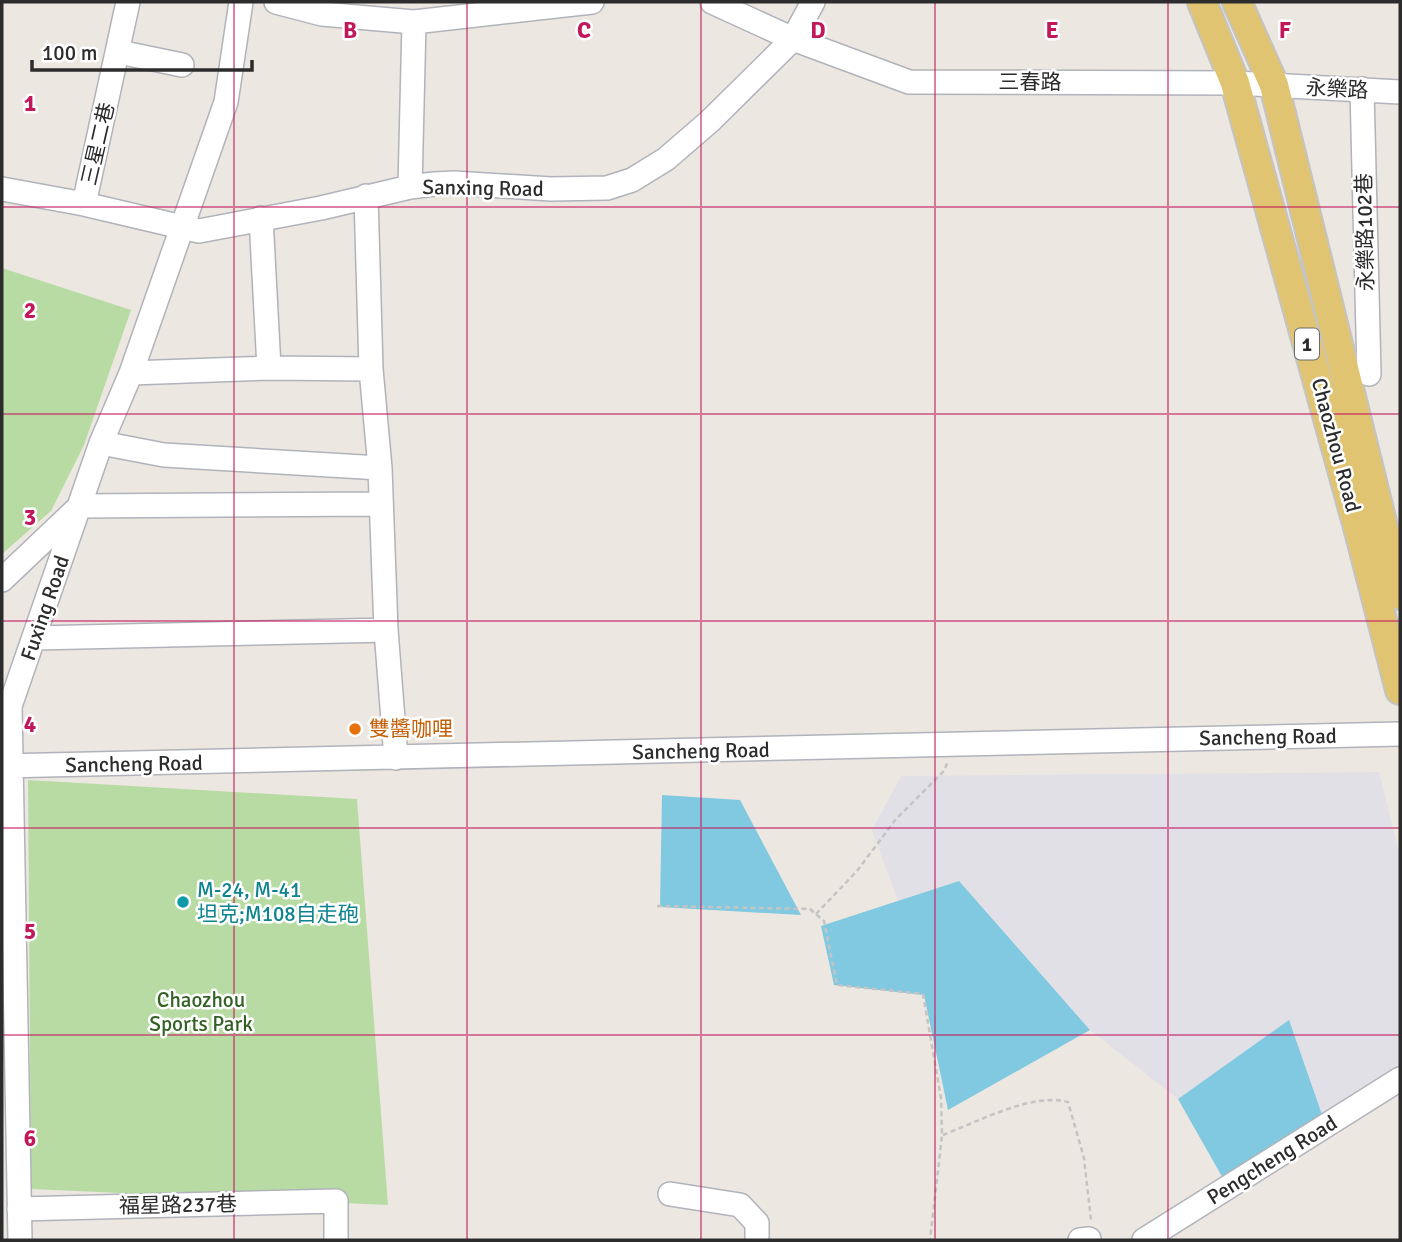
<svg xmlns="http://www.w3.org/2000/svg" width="1402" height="1242" viewBox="0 0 1402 1242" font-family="Signika,'Noto Sans TC',sans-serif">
	<rect width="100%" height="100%" fill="#ece7e1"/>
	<path fill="#e1e0e6" d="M1379 772 1400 857V1066L1326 1126 1289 1020 1178 1099 1090 1030 959 881 898 901 872 830 901 776Z"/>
	<path fill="#b8dba4" d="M2 268 131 310 84 445 51 511 2 554Z
		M28 780 357 799 388 1205 31 1189Z"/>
	<path fill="#81c9e0" d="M662 795 740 800 801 915 660 907Z
		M959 881 1090 1030 948 1110 924 995 834 985 821 926Z
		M1289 1020 1326 1126 1229 1189 1178 1099Z"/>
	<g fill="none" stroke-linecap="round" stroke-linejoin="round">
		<g stroke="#b1b3bb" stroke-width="26">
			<path id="minor" d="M276 2 322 14 414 22 592 2
				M712 2 793 39 909 82 1235 83 1400 92
				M119 52 182 65
				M1362 89 1369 374
				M410 187 414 22
				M2 189 84 204 199 231 321 208 410 187 434 184 454 183 551 189 607 188 632 180 666 159 710 121 793 39 813 2
				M366 196 371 369 380 468 386 630 396 758
				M84 204 128 2
				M261 218 269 368
				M131 373 269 368 371 369
				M101 443 164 455 380 468
				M2 580 80 506 381 504
				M35 638 386 630
				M2 766 1400 734
				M670 1194 740 1205 757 1223V1240
				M19 1209 336 1201V1240
				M20 1240 10 706 101 443 131 373 226 102 241 2
				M1080 1240 1089 1239
				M1144 1240 1400 1079"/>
		</g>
		<g stroke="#c4c4c4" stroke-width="32">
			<path id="major" d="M1202 2 1235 83 1358 527 1400 690
				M1237 2 1274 85 1400 595"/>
		</g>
		<path stroke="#c4c4c4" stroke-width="2.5" stroke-dasharray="5 3.5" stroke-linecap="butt" d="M657 906 810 909 824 921 837 985 923 994 941 1098 942 1136 930 1240
			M816 914 857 871 896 819 944 771 948 761
			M943 1135C977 1122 1033 1092 1068 1102L1084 1158 1091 1220"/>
		<use href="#minor" stroke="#fff" stroke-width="23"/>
		<use href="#major" stroke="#e0c471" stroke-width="28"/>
	</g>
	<path fill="none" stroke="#c2185b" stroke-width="2" stroke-opacity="0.55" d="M234 2V1240M467 2V1240M701 2V1240M935 2V1240M1168 2V1240M2 207H1400M2 414H1400M2 621H1400M2 828H1400M2 1035H1400"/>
	<circle fill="#e8710a" stroke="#fff" stroke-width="2.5" cx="355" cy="729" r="7"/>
	<circle fill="#0f9aa8" stroke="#fff" stroke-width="2.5" cx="183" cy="902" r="7"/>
	<g text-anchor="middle" stroke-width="5" stroke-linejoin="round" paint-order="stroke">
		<rect fill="#fff" stroke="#6b6b6b" stroke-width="2" x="1295" y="328.5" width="24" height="31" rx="5"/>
		<g font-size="19" font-weight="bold" fill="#2c2c2c">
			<text x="1307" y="351">1</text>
		</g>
		<g font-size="21" fill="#2c2c2c" stroke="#fff">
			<text x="1030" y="89">三春路</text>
			<text transform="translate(1337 89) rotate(3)" y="7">永樂路</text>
			<text transform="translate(98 144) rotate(-77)" y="7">三星二巷</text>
			<text transform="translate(483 188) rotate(1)" y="7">Sanxing Road</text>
			<text transform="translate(1365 232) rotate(-91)" y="7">永樂路102巷</text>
			<text transform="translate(1336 445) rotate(75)" y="7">Chaozhou Road</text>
			<text transform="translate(45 608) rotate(-71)" y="7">Fuxing Road</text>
			<text transform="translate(1268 737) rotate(-1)" y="7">Sancheng Road</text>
			<text transform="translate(701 751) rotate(-1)" y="7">Sancheng Road</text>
			<text transform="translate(134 764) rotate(-1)" y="7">Sancheng Road</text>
			<text transform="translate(1272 1160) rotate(-32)" y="7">Pengcheng Road</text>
			<text transform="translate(178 1205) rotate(-1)" y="7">福星路237巷</text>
		</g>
		<g font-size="21" fill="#c56008" stroke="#fff" text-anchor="start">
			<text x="369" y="736">雙醬咖哩</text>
		</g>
		<g font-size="21" fill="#0d838f" stroke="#fff" text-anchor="start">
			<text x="197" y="897">M-24, M-41<tspan x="197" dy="24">坦克;M108自走砲</tspan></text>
		</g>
		<g font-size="21" fill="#326124" stroke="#fff">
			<text x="201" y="1007">Chaozhou<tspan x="201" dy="24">Sports Park</tspan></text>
		</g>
	</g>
	<g font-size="23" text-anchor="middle" font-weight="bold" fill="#c2185b" stroke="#fff" stroke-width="5" stroke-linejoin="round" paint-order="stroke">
		<text x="350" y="38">B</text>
		<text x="584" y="38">C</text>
		<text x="818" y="38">D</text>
		<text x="1052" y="38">E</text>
		<text x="1285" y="38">F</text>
		<text x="30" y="111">1</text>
		<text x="30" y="318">2</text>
		<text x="30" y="525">3</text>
		<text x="30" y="732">4</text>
		<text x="30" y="939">5</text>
		<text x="30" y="1146">6</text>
	</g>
	<rect width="1402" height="1242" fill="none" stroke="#2c2c2c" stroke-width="7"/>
	<path d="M32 60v10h220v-10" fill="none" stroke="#2c2c2c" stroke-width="3.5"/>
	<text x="42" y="60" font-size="21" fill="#2c2c2c" stroke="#ffffff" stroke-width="5" paint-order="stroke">100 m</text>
</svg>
